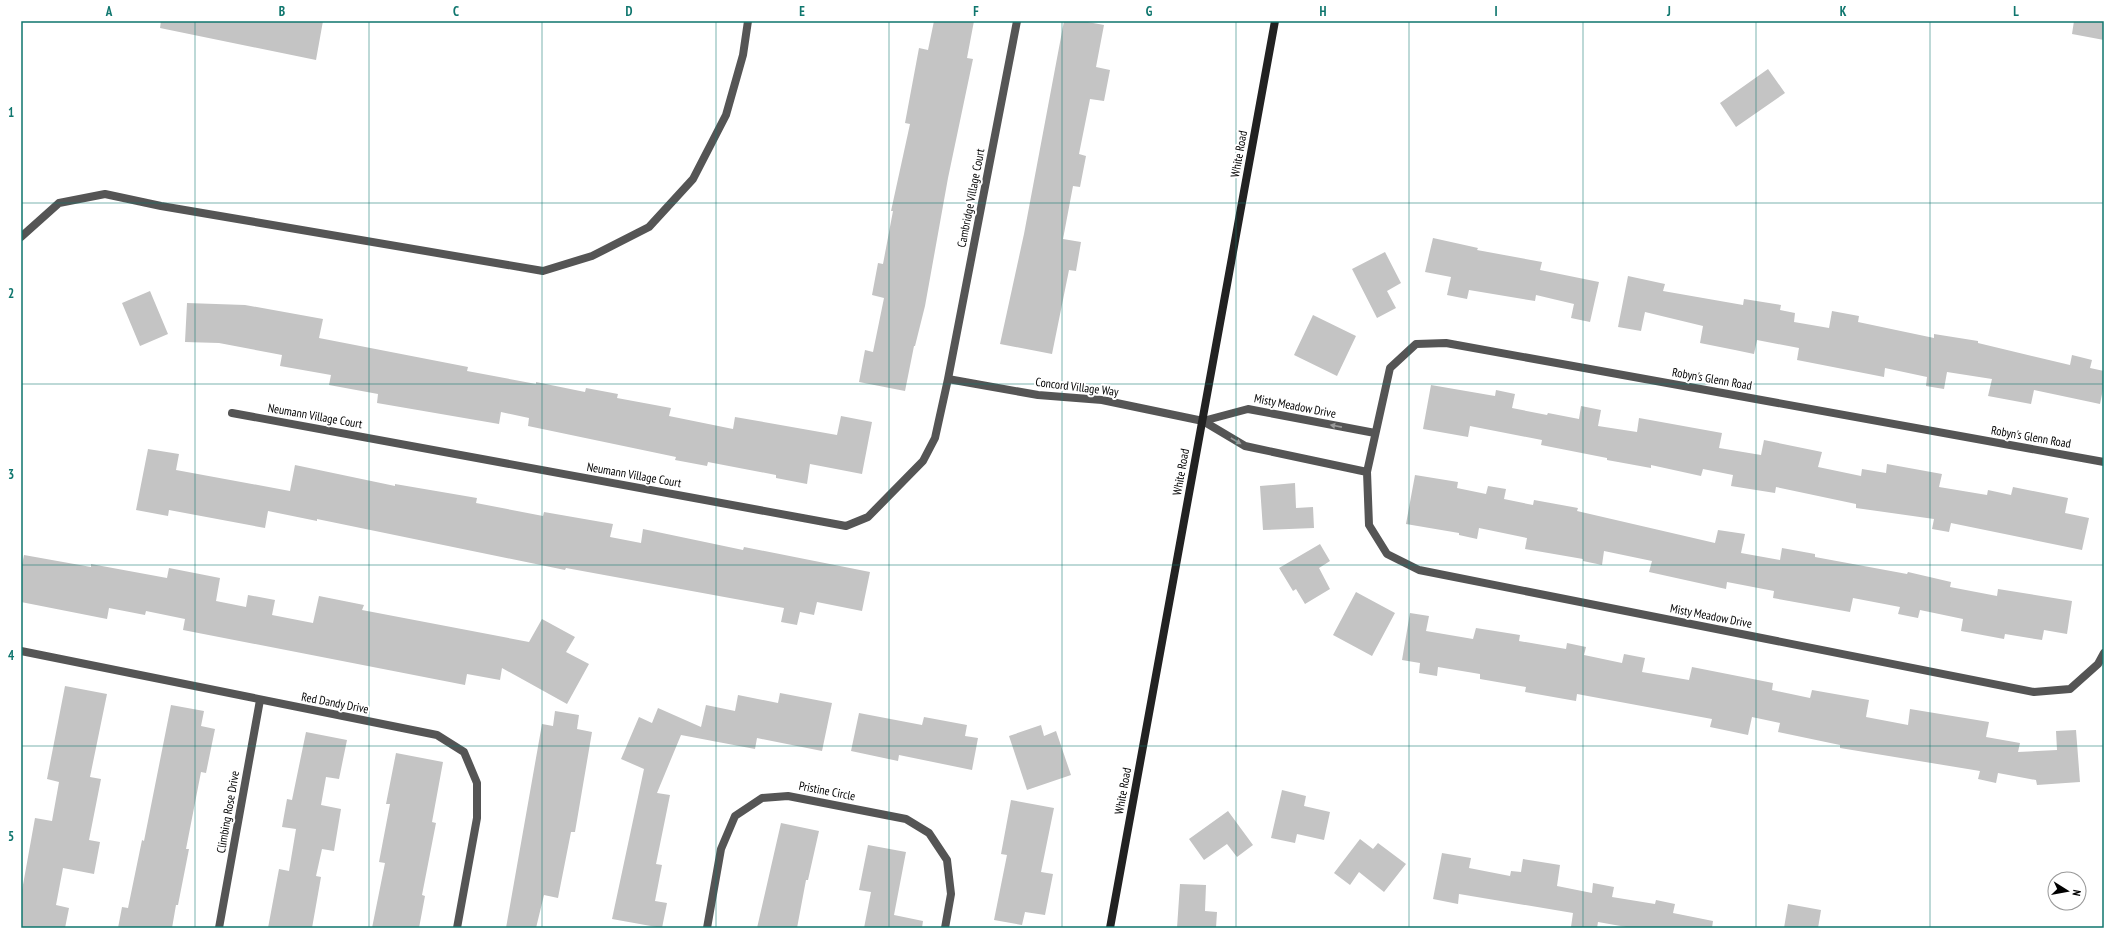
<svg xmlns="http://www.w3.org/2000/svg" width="2125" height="949" viewBox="0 0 2125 949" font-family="'PT Sans Narrow',sans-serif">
	<rect width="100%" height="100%" fill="#fff"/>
	<path fill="#c4c4c4" d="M161 21H323L316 60 160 28Z
		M934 21H974L967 58 973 59 948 178 925 306 915 346H914L905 391 859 382 865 350 873 352 884 298 872 295 878 263 883 264 893 211H891L910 124 905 123 919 48 928 50Z
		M1064 21H1082L1104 25 1096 67 1110 70 1104 101 1090 99 1079 154 1086 156 1080 187 1073 186 1063 239 1081 242 1076 271 1069 270 1052 354 1000 344 1024 234Z
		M2074 21H2104V40L2072 34Z
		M1768 69 1785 93 1736 127 1720 103Z
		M1433 238 1478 248 1477 250 1542 262 1540 270 1599 282 1590 322 1571 318 1574 304 1536 295 1535 301 1469 290 1467 299 1447 295 1451 277 1425 272Z
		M1385 252 1401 283 1387 291 1396 308 1377 318 1352 269Z
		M1628 276 1665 284 1663 291 1743 305 1744 299 1781 305 1780 310 1795 313 1794 322 1829 328 1832 311 1859 316 1858 322 1934 338V334L1978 341V343L2070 365 2072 355 2092 360 2090 368 2104 371V384L2100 404 2034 390 2031 404 1988 396 1992 379 1947 372 1944 389 1926 386 1927 377 1885 368 1884 377 1797 360 1799 348 1757 340 1754 354 1735 350 1700 343 1703 326 1645 312 1641 331 1618 327Z
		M150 291 168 334 140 346 122 303Z
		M187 303 245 305 323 319 319 338 468 367 467 371 536 384V382L585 392 586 388 618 394 617 398 671 408 669 416 733 429 735 417 837 435 841 416 872 422 862 474 810 464 807 484 776 478V475L708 462 707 466 675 460 676 457 528 426 529 418 501 412 499 424 377 403 378 394 329 385 331 375 280 366 282 355 219 343 185 342Z
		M1313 315 1356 336 1337 376 1294 355Z
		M1431 385 1495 396 1496 390 1515 394 1512 408 1547 415 1548 413 1579 419 1581 406 1601 410 1598 426 1637 432 1639 418 1722 433 1719 448 1761 455 1764 440 1822 452 1818 467 1861 476 1862 469 1886 473 1887 464 1942 474 1939 487 1987 495 1988 490 2011 495 2013 487 2068 498 2065 513 2089 518 2082 550 1951 523 1949 532 1932 529 1934 519 1856 508V504L1776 487 1775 493 1731 486 1733 475 1703 469 1701 476 1651 465V468L1607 460V458L1541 445 1542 440 1470 426 1468 437 1423 429Z
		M148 449 179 454 176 470 290 491 295 465 395 486V484L477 498 476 503 543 516 544 512 613 524 610 537 641 543 643 529 743 550 744 547 870 572 862 611 817 602 814 615 800 612 797 625 781 622 784 608 566 568 565 570 317 519V521L268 511 265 528 169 510 168 516 136 510Z
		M1415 475 1458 482 1457 488 1486 494 1488 486 1506 489 1504 499 1533 505 1534 500 1578 508 1577 511 1715 543 1718 530 1745 534 1741 553 1780 560 1782 548 1815 554V557L1907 574 1908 572 1951 582 1950 587 1997 596 1998 589 2072 601 2067 634 2044 630 2042 640 2005 634 2004 639 1961 631 1963 619 1920 610 1918 618 1898 614 1900 607 1853 598 1850 612 1773 598 1774 591 1727 582 1726 589 1649 572 1652 561 1604 551 1602 565 1583 561V559L1525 549 1527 538 1479 528 1477 539 1459 535V533L1406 524Z
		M1295 483 1296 508 1313 507 1314 528 1263 530 1260 486Z
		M1320 544 1330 561 1319 568 1330 589 1305 604 1296 589 1293 591 1279 568Z
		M24 555 91 567V564L167 578 169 568 220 578 216 601 246 607 248 595 275 600 272 615 313 623 319 596 364 605 362 610 529 642 542 619 575 637 566 652 589 664 567 704 502 668 500 680 467 674 465 685 183 630 185 619 146 611 145 615 109 608 107 619 21 602V570Z
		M1356 592 1395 613 1372 656 1333 635Z
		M1410 613 1429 616 1426 631 1473 639 1476 628 1520 635 1519 641 1566 649 1567 643 1586 647 1584 655 1622 663 1624 654 1645 658 1642 672 1689 680 1692 667 1773 683 1772 690 1810 698 1812 690 1869 700 1866 717 1908 725 1910 709 1989 722 1986 737 2020 743 2018 752 2057 750 2056 731 2076 730 2080 782 2037 785 2036 780 1998 773 1996 783 1978 779 1980 771 1840 748V745L1778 732 1780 723 1752 717 1748 735 1710 727 1712 719 1577 694 1576 701 1525 692 1526 687 1480 679V674L1438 667 1437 676 1419 673 1420 663 1402 660Z
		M65 686 107 694 90 777 101 779 89 840 100 842 94 874 63 868 56 905 69 908 65 928H21V896L35 818 52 821 59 782 47 779Z
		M780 693 832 703 822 751 757 738 755 749 681 735 657 793 670 795 656 864 662 865 655 901 667 903 662 928 612 919 644 769 621 759 639 717 652 723 658 708 701 727 706 705 735 711 738 695 778 703Z
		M171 705 204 711 201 726 215 729 206 773 201 772 186 849H189L178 905H176L172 928H118L122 907 128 908 142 840 144 841Z
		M555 711 579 715 577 729 592 732 575 832H571L558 898 544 895 536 928H506L542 724 553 726Z
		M859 713 922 725 924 717 967 725 965 736 978 738 972 770 899 755 898 761 851 751Z
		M1041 725 1044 736 1056 731 1071 775 1027 790 1009 736Z
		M306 732 347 740 339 779 326 777 321 805 341 809 334 851 322 849 316 876 321 877 312 928H268L279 869 289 871 296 829 282 827 287 799 292 800Z
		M396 753 443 762 432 822 436 823 422 895 425 896 419 928H372L385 863 379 862 390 804H386Z
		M1282 790 1306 796 1304 806 1330 812 1324 840 1297 834 1295 843 1271 838Z
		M1011 800 1054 808 1041 872 1053 874 1045 915 1025 912 1022 925 994 920 1007 855 1001 854Z
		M1228 811 1253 845 1237 857 1227 844 1204 860 1189 839Z
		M781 823 819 831 808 880H806L797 928H757Z
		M1360 839 1373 849 1378 843 1406 864 1384 892 1359 872 1350 885 1334 873Z
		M868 845 906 852 894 915 923 921 922 928H864L871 892 859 890Z
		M1442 853 1471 858 1469 868 1510 876 1511 871 1521 872 1523 859 1560 865 1557 886 1592 893 1593 883 1614 887 1612 897 1655 904 1656 900 1675 904 1673 913 1713 921 1712 928H1632L1598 922 1597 928H1579L1571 927 1573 913 1459 894 1458 904 1433 899Z
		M1180 884 1206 885 1205 911 1217 912 1216 928H1177Z
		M1788 904 1821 910 1818 928H1784Z"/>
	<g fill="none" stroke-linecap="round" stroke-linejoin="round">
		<path stroke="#555" stroke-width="8" d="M21 237 59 203 105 194 161 206 543 271 592 256 649 227 693 179 726 115 743 55 748 21
			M948 379 1038 395 1102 400 1203 421 1245 446 1367 472
			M232 413 846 526 868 517 923 461 935 438 948 379 1017 21
			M1203 421 1248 409 1375 433
			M2104 462 1446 343 1416 344 1390 368 1367 472 1369 525 1387 554 1419 570 2034 692 2070 689 2098 664 2104 653
			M21 651 437 735 464 752 477 783V818L457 928
			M219 928 260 700
			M707 928 721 849 735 816 762 798 788 796 906 819 929 833 947 860 951 894 945 928"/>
		<path stroke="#222" stroke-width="8" d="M1110 928 1275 21"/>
	</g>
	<defs><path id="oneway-solid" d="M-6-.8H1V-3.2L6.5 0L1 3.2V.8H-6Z"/></defs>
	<g fill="#999">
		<use href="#oneway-solid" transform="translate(1336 426) rotate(-169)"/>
		<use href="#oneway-solid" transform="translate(1236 441) rotate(30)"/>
	</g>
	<path fill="none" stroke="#0f766e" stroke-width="1" stroke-opacity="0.55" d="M195 21V928M369 21V928M542 21V928M716 21V928M889 21V928M1062 21V928M1236 21V928M1409 21V928M1583 21V928M1756 21V928M1930 21V928M21 203H2104M21 384H2104M21 565H2104M21 746H2104"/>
	<g text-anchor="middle" stroke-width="4" stroke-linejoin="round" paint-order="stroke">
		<g font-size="12" fill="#000" stroke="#fff">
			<text transform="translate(1239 154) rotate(-80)" y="4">White Road</text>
			<text transform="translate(971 198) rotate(-79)" y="4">Cambridge Village Court</text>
			<text transform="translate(1712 379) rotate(10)" y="4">Robyn's Glenn Road</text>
			<text transform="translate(1077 387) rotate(7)" y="4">Concord Village Way</text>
			<text transform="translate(1295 406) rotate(11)" y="4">Misty Meadow Drive</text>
			<text transform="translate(315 416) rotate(10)" y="4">Neumann Village Court</text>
			<text transform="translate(2031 437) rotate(10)" y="4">Robyn's Glenn Road</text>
			<text transform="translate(1181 472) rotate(-80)" y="4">White Road</text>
			<text transform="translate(634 475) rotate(10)" y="4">Neumann Village Court</text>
			<text transform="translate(1711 616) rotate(11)" y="4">Misty Meadow Drive</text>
			<text transform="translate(335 703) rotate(11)" y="4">Red Dandy Drive</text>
			<text transform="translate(827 791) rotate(11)" y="4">Pristine Circle</text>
			<text transform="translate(1123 791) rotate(-80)" y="4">White Road</text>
			<text transform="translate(228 812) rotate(-80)" y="4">Climbing Rose Drive</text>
		</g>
	</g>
	<rect width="2125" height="949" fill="none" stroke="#ffffff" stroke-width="44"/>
	<g transform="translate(2067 891) rotate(101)"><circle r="19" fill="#ffffff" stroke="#999999"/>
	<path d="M0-3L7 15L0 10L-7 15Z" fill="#000000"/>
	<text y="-6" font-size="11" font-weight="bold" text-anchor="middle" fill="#000000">N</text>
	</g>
	<rect x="22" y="22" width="2081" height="905" fill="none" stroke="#0f766e" stroke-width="1.5"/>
	<g font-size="13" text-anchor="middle" font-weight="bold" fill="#0f766e">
		<text x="109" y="16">A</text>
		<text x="282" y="16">B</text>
		<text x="456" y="16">C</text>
		<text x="629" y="16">D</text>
		<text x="802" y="16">E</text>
		<text x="976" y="16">F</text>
		<text x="1149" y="16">G</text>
		<text x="1323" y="16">H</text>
		<text x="1496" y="16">I</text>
		<text x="1669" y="16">J</text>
		<text x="1843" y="16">K</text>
		<text x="2016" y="16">L</text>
		<text x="11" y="117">1</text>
		<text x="11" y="298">2</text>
		<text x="11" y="479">3</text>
		<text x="11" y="660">4</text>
		<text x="11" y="841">5</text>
	</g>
</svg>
